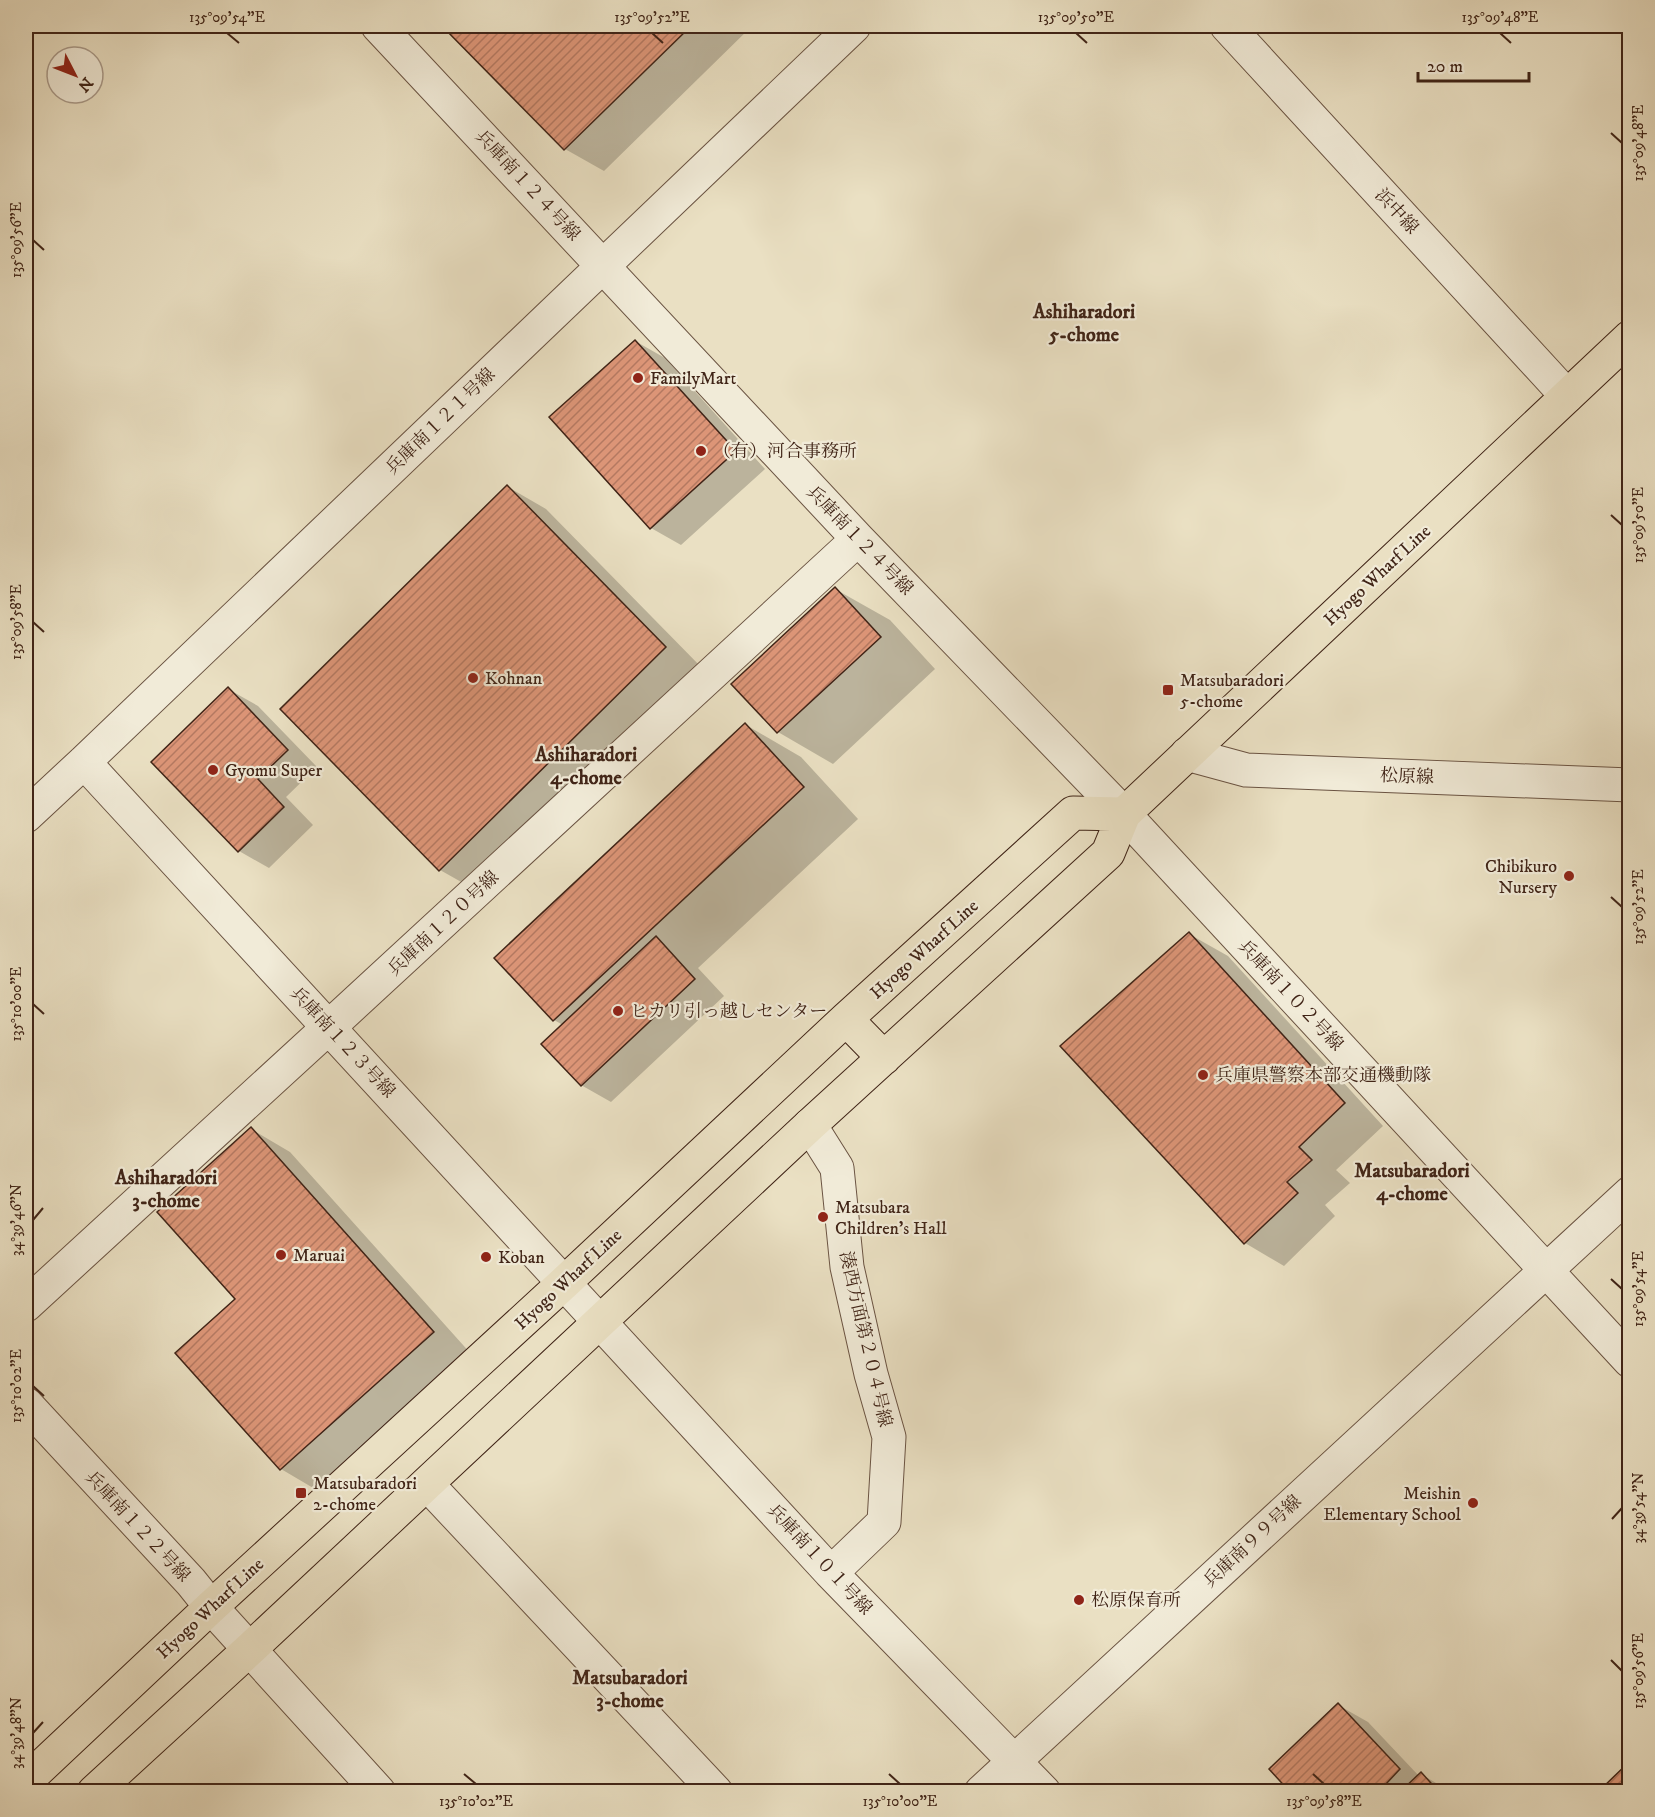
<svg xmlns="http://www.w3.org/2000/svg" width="1655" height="1817" viewBox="0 0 1655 1817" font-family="'IM FELL DW Pica','Noto Serif JP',serif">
	<defs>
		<pattern id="building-hatch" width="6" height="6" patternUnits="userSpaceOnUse" patternTransform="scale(1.5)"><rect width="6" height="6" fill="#dc9577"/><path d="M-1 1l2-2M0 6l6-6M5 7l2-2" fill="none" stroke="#b47961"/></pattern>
	</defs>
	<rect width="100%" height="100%" fill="#eae0c3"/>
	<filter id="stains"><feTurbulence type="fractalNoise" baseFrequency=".00333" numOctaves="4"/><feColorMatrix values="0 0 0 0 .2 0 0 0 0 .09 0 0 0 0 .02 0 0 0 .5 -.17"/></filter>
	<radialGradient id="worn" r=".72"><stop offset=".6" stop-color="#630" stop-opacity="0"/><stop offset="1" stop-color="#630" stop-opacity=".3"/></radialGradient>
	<path fill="#0003" d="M444 26H752L604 171 565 149Z
		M635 341 665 358 765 469 681 545 651 528Z
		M508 487 546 509 704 670 479 892 440 870Z
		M835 589 890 620 935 669 833 764 778 732 733 684Z
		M228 689 258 706 317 767 286 797 313 825 269 868 239 851 153 762Z
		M746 725 801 757 858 819 698 968 724 996 611 1102 581 1085 563 1025 554 1020Z
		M1189 934 1228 956 1383 1126 1336 1170 1350 1183 1325 1205 1335 1216 1284 1266 1245 1243Z
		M251 1129 290 1152 472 1355 320 1492 281 1469 237 1299Z
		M1338 1705 1368 1722 1419 1776 1421 1774 1451 1792H1292Z"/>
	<path fill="url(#building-hatch)" stroke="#402417" stroke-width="1.5" d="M442 26H691L564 150Z
		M635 340 736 451 650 529 549 417Z
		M507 485 666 647 439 871 280 709Z
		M835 587 881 637 777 733 731 684Z
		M228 687 288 750 258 779 284 807 238 852 151 762Z
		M745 723 804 787 553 1021 494 958Z
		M1189 932 1345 1103 1299 1147 1312 1160 1287 1182 1298 1193 1244 1244 1060 1046Z
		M656 936 695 979 581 1086 541 1044Z
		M251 1127 434 1332 280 1470 175 1353 235 1299 157 1212Z
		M1338 1703 1400 1769 1385 1785 1392 1792H1290L1269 1769Z
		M1630 1761V1792H1598Z
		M1421 1772 1439 1792H1400Z"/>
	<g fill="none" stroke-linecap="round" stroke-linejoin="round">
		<g stroke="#6a5342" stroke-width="35">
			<path id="minor" d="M378 26 858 539 1124 814 1630 1361
				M1227 26 1567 396
				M1187 754 1246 770 1630 785
				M84 762 831 1573 1044 1792
				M26 816 84 762 854 26
				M810 1125 837 1168 847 1267 871 1374 889 1437 884 1522 831 1573
				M26 1305 329 1027 858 539
				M26 1404 191 1582 211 1607 379 1792
				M427 1484 716 1792
				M981 1792 1630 1193"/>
		</g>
		<g stroke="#402417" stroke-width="35">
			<path id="major" d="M846 1019 884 1058
				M26 1781 211 1607 564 1283 846 1019 1073 813 1124 814
				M94 1792 250 1649 810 1125 1108 853 1124 814 1630 337"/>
		</g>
		<use href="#minor" stroke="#f1ebd8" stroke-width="33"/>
		<use href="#major" stroke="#eae0c3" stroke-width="33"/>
	</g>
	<path fill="none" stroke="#402417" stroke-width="2" d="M227 33 239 43M652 33 663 43M1076 33 1087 43M1500 33 1511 43M1611 133 1622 143M33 240 44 250M1611 515 1622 525M33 622 44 632M1611 897 1622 907M33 1004 44 1014M33 1220 43 1208M1611 1279 1622 1289M33 1386 44 1396M1612 1519 1622 1508M1611 1660 1622 1671M33 1733 43 1722M464 1774 476 1784M889 1774 900 1784M1313 1774 1324 1784"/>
	<g fill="#8f2418" stroke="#f1ebd8" stroke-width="2">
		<circle cx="638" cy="378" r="6"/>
		<circle cx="701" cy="451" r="6"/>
		<circle cx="473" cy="678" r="6"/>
		<rect x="1162" y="684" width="12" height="12" rx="3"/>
		<circle cx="213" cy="770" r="6"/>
		<circle cx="1569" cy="876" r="6"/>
		<circle cx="618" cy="1011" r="6"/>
		<circle cx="1203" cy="1075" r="6"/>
		<circle cx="823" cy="1217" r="6"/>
		<circle cx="281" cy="1255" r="6"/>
		<circle cx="486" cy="1257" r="6"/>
		<rect x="295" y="1487" width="12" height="12" rx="3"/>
		<circle cx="1473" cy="1503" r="6"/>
		<circle cx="1079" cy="1600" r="6"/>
	</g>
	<g text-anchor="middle" stroke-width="4.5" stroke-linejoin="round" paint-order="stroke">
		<g font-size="18" fill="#402417" stroke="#f1ebd8">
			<text transform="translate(528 185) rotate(47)" y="6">兵庫南１２４号線</text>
			<text transform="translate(1397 211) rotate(47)" y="6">浜中線</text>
			<text transform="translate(440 421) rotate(-44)" y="6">兵庫南１２１号線</text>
			<text transform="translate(860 540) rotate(46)" y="6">兵庫南１２４号線</text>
			<text transform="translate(1377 575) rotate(-43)" y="6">Hyogo Wharf Line</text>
			<text transform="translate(1407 776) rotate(2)" y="6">松原線</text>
			<text transform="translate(443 923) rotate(-43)" y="6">兵庫南１２０号線</text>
			<text transform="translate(924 949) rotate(-42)" y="6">Hyogo Wharf Line</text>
			<text transform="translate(1291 995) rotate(47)" y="6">兵庫南１０２号線</text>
			<text transform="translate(343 1042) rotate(47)" y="6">兵庫南１２３号線</text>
			<text transform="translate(568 1279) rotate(-43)" y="6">Hyogo Wharf Line</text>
			<text transform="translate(866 1339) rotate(77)" y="6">湊西方面第２０４号線</text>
			<text transform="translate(138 1526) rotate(47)" y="6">兵庫南１２２号線</text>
			<text transform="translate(1252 1541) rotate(-43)" y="6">兵庫南９９号線</text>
			<text transform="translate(820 1559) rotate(47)" y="6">兵庫南１０１号線</text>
			<text transform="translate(210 1608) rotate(-43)" y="6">Hyogo Wharf Line</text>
		</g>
		<g font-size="18" fill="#402417" stroke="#f1ebd8" text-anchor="start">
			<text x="650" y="384">FamilyMart</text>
			<text x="713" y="457">（有）河合事務所</text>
			<text x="485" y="684">Kohnan</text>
			<text x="1180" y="686">Matsubaradori<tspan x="1180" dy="21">5-chome</tspan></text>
			<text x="225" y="776">Gyomu Super</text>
			<text x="1557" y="872" text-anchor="end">Chibikuro<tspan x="1557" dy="21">Nursery</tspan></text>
			<text x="630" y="1017">ヒカリ引っ越しセンター</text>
			<text x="1215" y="1081">兵庫県警察本部交通機動隊</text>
			<text x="835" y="1213">Matsubara<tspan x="835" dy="21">Children's Hall</tspan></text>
			<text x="293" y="1261">Maruai</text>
			<text x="498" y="1263">Koban</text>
			<text x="313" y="1489">Matsubaradori<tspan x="313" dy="21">2-chome</tspan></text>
			<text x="1461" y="1499" text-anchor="end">Meishin<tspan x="1461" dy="21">Elementary School</tspan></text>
			<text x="1091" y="1606">松原保育所</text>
		</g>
		<g font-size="20" font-weight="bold" fill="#402417" stroke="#f1ebd8">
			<text x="1084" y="318">Ashiharadori<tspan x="1084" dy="23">5-chome</tspan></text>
			<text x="586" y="761">Ashiharadori<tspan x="586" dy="23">4-chome</tspan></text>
			<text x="1412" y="1177">Matsubaradori<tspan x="1412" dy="23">4-chome</tspan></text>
			<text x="166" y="1184">Ashiharadori<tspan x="166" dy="23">3-chome</tspan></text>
			<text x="630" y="1684">Matsubaradori<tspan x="630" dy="23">3-chome</tspan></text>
		</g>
	</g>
	<rect width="1655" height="1817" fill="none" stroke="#eae0c3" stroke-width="66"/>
	<g transform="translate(75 75) rotate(132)"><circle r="28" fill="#f1ebd8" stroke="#aa9b8b" stroke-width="1.5"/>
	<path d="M0-4.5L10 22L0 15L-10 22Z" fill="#8f2418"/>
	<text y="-9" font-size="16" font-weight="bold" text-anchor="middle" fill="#402417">N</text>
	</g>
	<path d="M1418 72v9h111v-9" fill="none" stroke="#402417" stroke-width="3"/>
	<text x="1427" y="72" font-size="18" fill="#402417" stroke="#f1ebd8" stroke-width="4.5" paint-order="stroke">20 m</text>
	<rect x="33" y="33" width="1589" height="1751" fill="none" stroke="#402417" stroke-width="2"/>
	<g font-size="15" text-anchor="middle" fill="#402417">
		<text x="227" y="22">135°09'54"E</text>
		<text x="652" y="22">135°09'52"E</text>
		<text x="1076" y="22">135°09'50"E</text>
		<text x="1500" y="22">135°09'48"E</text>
		<text transform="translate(1638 143) rotate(-90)" y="5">135°09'48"E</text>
		<text transform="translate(16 240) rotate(-90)" y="5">135°09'56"E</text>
		<text transform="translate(1638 525) rotate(-90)" y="5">135°09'50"E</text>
		<text transform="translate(16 622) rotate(-90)" y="5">135°09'58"E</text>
		<text transform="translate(1638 907) rotate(-90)" y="5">135°09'52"E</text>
		<text transform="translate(16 1004) rotate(-90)" y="5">135°10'00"E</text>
		<text transform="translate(16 1220) rotate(-90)" y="5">34°39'46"N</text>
		<text transform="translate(1638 1289) rotate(-90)" y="5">135°09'54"E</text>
		<text transform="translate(16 1386) rotate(-90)" y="5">135°10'02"E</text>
		<text transform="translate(1638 1508) rotate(-90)" y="5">34°39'54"N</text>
		<text transform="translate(1638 1671) rotate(-90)" y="5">135°09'56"E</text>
		<text transform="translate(16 1733) rotate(-90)" y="5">34°39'48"N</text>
		<text x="476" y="1806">135°10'02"E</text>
		<text x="900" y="1806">135°10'00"E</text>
		<text x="1324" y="1806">135°09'58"E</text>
	</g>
	<rect width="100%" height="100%" filter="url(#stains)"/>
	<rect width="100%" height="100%" fill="url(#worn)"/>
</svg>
